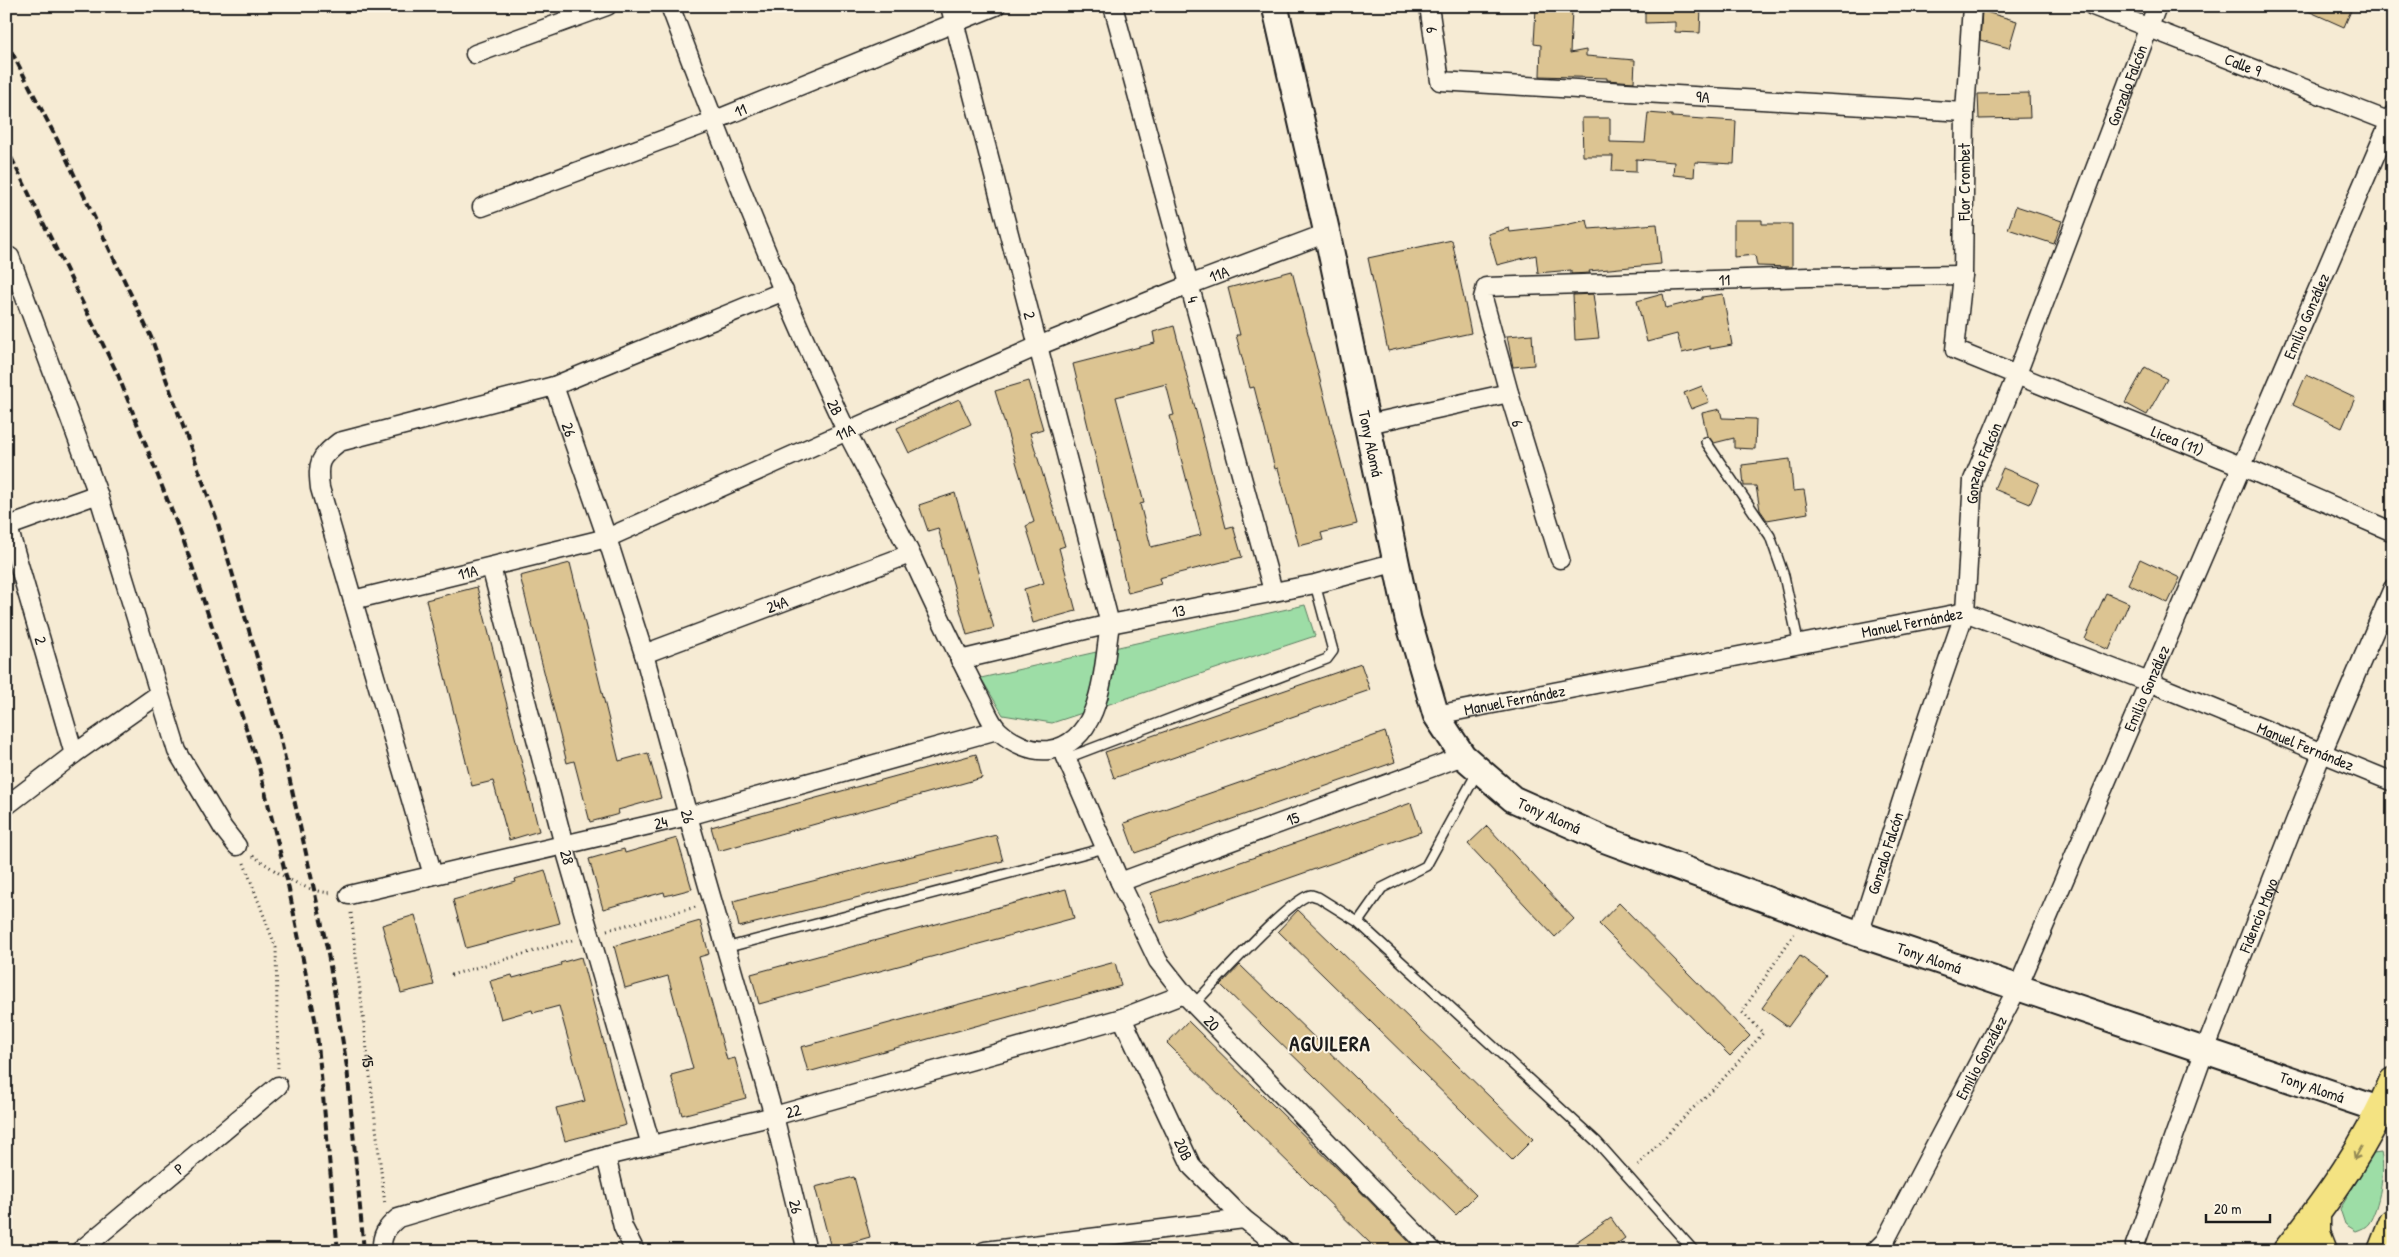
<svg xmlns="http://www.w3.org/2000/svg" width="2399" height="1257" viewBox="0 0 2399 1257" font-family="'Patrick Hand',sans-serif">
	<rect width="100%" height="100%" fill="#f6ebd4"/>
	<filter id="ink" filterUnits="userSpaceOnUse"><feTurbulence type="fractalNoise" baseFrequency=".02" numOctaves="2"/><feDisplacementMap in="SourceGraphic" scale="10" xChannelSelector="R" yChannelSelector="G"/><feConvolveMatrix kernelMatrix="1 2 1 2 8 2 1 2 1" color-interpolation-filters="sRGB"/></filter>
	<g filter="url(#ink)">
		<path fill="#9ddda6" stroke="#5c7c61" d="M1305 605 1315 636 1052 723 1003 715 981 678Z
			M2381 1153C2386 1169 2379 1208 2369 1223 2366 1227 2362 1229 2356 1231L2345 1224 2340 1209 2373 1154Z"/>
		<path fill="#dcc492" stroke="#1c1c1c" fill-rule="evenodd" d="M1645 6H1701L1700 33 1675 32V22L1645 23Z
			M2297 6H2353L2344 27Z
			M1536 8 1572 10 1570 53 1586 50V56L1635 60 1634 82 1607 80V78L1540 76 1541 45 1534 44Z
			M1982 11 2017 21 2009 48 1980 40Z
			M2029 93 2030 118 1979 119 1978 94Z
			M1648 113 1672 115V117L1736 121 1734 164 1695 162 1694 177 1673 175 1674 162 1636 159V172L1612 171 1613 156H1583L1582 118H1610V142L1645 143Z
			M2016 206 2062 221 2054 244 2008 229Z
			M1587 220 1589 229 1657 224 1661 264 1589 271 1590 273 1571 274V270L1538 273 1536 255 1497 265 1488 234 1509 228 1510 232 1561 226Z
			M1734 220H1762V224H1792V267L1757 266 1755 255 1734 257Z
			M1452 240 1471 333 1388 351 1368 258Z
			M1292 271 1357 524 1321 533 1323 540 1299 546 1278 468 1275 469 1254 387 1250 388 1236 335H1240L1228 288Z
			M1593 294 1599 338 1575 340 1573 295Z
			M1663 294 1666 308 1702 299V297L1723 294 1732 345 1710 349V346L1682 353 1677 334 1647 342 1637 301Z
			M1174 326 1226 528 1233 526 1242 557 1159 578 1161 584 1128 593 1073 364 1155 343 1153 332ZM1166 384 1174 415 1170 416 1201 535 1151 547 1140 504 1144 503 1116 397Z
			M1532 334 1534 365 1513 367 1507 336Z
			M2145 367 2167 379 2147 415 2125 403Z
			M2306 375 2355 398 2342 428 2293 405Z
			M1029 381 1043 429 1030 433 1065 546 1059 548 1076 611 1033 623 1024 589 1044 583 1026 526 1034 522 995 391Z
			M1702 386 1709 402 1691 409 1684 393Z
			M959 399 971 424 909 453 897 428Z
			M1720 409 1722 418 1756 419 1755 449 1734 448V438L1714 443 1707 436 1702 413Z
			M1790 459 1793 491 1804 490 1808 513 1767 520 1760 510 1756 486H1744L1742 465Z
			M2003 468 2039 483 2030 504 1994 489Z
			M955 493 994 628 967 635 938 528 928 531 919 505Z
			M2140 559 2180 578 2168 603 2128 584Z
			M570 563 619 761 648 753 661 798 618 810 619 814 590 822 574 761 567 763 520 576Z
			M477 587 539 831 509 840 493 781 472 786 426 600Z
			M2106 593 2129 603 2109 650 2085 639Z
			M1361 664 1370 690 1114 778 1105 752Z
			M1385 732 1395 762 1135 853 1124 823Z
			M976 754 982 778 718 851 711 827Z
			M1411 803 1421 832 1161 923 1151 893Z
			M1487 826 1574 919 1555 937 1468 844Z
			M996 835 1003 861 739 927 733 901Z
			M677 838 692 889 665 896 664 892 603 909 589 859 624 849 625 853Z
			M545 870 560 923 466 948 453 900 516 882 515 879Z
			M1066 889 1074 918 759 1004 751 974Z
			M1619 903 1750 1036 1730 1056 1599 924Z
			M1298 910 1533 1139 1512 1160 1278 931Z
			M415 915 434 985 401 993 382 925Z
			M700 921 709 954 699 957 727 1060 735 1058 746 1098 682 1115 671 1075 693 1069 668 976 625 988 614 946Z
			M1800 956 1826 975 1788 1027 1762 1008Z
			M581 957 626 1125 565 1141 556 1108 585 1101 559 1006 533 1013 532 1010 501 1019 490 981 512 975 513 978 561 965 560 963Z
			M1115 962 1121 986 808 1072 801 1047Z
			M1240 965 1476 1195 1456 1215 1221 985Z
			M1188 1021 1353 1184 1418 1251H1378L1167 1043Z
			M854 1177 870 1237 831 1248 815 1187Z
			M1611 1218 1625 1238 1607 1251H1563Z"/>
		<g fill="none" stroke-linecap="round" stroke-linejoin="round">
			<g stroke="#1c1c1c" stroke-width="12">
				<path id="lane" d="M1706 442 1770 536 1784 576 1799 645
					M1067 758 1327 659 1333 651 1315 584
					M1358 922 1382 888 1426 866 1478 771
					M725 948 1105 848
					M1194 1004C1212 986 1291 897 1311 895 1312 895 1317 897 1318 897L1358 922 1597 1142 1694 1251"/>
			</g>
			<g stroke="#1c1c1c" stroke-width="21">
				<g id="street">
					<path id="s2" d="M670 6C724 149 780 292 846 430 867 472 891 513 911 555 933 603 955 650 979 696 985 707 990 723 999 731 1012 743 1031 752 1049 750 1103 742 1103 667 1110 624L950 6"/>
					<path id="s3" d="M1113 6 1273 591"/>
					<path id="s4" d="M1429 6 1440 81 1965 112"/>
					<path id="s5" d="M1972 6 1965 112 1963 275 1955 350 2241 466 2393 532"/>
					<path id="s6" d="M2093 6 2393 123"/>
					<path d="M475 54 607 6"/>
					<path id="s7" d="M482 207 713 121 996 6"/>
					<path d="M10 257 98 494 177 751 223 828 237 846"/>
					<path id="s8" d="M554 386 607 538 644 654 688 816 774 1116 807 1251"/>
					<path d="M1368 424 1509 393"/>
					<path d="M6 527 98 494"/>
					<path id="s9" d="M8 527 74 754"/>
					<path id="s10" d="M1560 559 1509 393 1483 298 1486 287 1809 277 1963 275"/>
					<path id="s11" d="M491 567 564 845 651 1145"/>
					<path id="s12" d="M353 600 607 538 1038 346 1189 285 1327 233"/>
					<path id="s13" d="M644 654 910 554"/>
					<path id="s14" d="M960 660 1110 624 1315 584 1397 562"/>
					<path id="s15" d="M1436 715 1965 612 2149 682 2393 782"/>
					<path id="s16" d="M1062 748 1120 882 1158 961 1184 994 1433 1251"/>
					<path d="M6 806 74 754 159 694"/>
					<path d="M433 875 320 488C317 462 319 458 339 442L554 386 784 291"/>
					<path id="s17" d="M1120 882 1463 756"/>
					<path id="s18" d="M349 895 688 816 997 730"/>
					<path id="s19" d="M1859 934 1929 716 1965 612 1973 480 2017 374 2157 6"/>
					<path id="s20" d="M1122 1018 1192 1167 1244 1219 1285 1251"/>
					<path d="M606 1156 623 1227 635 1251"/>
					<path id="s21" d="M2135 1245 2205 1050 2322 753 2393 588"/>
					<path id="s22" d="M80 1251 278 1086"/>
					<path id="s23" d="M382 1251C381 1235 386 1228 398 1218L606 1156 774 1116 1122 1018 1184 994"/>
					<path d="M985 1251 1244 1219"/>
					<path id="s24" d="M1875 1251 1885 1241 2018 987 2393 114"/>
				</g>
			</g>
			<g stroke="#1c1c1c" stroke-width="29">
				<g id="secondary">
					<path id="s25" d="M1275 6 1327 233 1408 619 1436 715 1463 756 1513 799 1603 839 1859 934 2381 1110"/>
				</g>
			</g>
			<g stroke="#1c1c1c" stroke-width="31">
				<path id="primary" d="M2316 1214V1233L2323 1251
					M2287 1251C2329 1198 2367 1145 2393 1082
					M2382 1251 2393 1223"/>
			</g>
			<g stroke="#1c1c1c" stroke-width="3" stroke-dasharray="1 4" stroke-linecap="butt">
				<path d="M253 856C278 872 299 890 331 893"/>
				<path d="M244 863 276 948 278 1068"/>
				<path id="s1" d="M351 913 385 1205"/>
				<path d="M607 930 696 907"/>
				<path d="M451 975 572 940"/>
				<path d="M1638 1165 1690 1111 1717 1086 1763 1033 1742 1012 1794 934"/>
			</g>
			<use href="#lane" stroke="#fcf5e5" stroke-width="9"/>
			<use href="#street" stroke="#fcf5e5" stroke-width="18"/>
			<use href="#secondary" stroke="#fcf5e5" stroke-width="25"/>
			<use href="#primary" stroke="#f4e382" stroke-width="28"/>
			<path stroke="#1c1c1c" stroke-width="4" stroke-dasharray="8 4" stroke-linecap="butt" d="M6 41 63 151 151 337 217 521 280 736 327 948 347 1067 364 1251
				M6 147 118 375 184 542 259 767 287 880 316 1024 338 1251"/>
		</g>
		<defs><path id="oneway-shaft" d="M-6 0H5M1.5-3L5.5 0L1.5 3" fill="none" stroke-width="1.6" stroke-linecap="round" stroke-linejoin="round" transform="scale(1.25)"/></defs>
		<use stroke="#938954" href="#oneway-shaft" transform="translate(2358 1153) rotate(119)"/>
	</g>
	<g text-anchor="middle" stroke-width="4" stroke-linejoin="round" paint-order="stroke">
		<g font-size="16" fill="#1c1c1c" stroke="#fcf5e5">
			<text dy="6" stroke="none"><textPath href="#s4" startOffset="24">6</textPath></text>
			<text dy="6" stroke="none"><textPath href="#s6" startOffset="161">Calle 9</textPath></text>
			<text dy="6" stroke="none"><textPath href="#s19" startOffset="895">Gonzalo Falcón</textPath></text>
			<text dy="6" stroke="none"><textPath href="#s4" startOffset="339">9A</textPath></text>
			<text dy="6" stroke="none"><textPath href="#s7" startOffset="276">11</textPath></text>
			<text transform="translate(1964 182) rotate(-90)" y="6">Flor Crombet</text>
			<text dy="6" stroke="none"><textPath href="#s12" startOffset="928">11A</textPath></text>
			<text dy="6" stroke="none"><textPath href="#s10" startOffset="522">11</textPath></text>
			<text dy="6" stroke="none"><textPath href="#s3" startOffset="304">4</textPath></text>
			<text transform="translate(1030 315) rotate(75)" y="6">2</text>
			<text dy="6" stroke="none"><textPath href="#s24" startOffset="1031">Emilio González</textPath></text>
			<text dy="6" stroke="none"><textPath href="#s2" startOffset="434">2B</textPath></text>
			<text transform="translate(1518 423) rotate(73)" y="6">6</text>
			<text dy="6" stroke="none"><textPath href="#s8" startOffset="46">26</textPath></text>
			<text dy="6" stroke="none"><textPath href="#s12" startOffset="522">11A</textPath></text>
			<text dy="6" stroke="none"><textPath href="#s5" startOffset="585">Licea (11)</textPath></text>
			<text dy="6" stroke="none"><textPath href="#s25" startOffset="448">Tony Alomá</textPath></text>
			<text dy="6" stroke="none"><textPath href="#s19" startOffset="490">Gonzalo Falcón</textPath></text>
			<text dy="6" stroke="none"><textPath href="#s12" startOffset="118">11A</textPath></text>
			<text dy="6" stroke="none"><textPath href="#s13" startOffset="142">24A</textPath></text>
			<text dy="6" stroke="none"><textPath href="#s14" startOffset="224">13</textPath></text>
			<text dy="6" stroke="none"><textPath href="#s15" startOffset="485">Manuel Fernández</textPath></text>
			<text dy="6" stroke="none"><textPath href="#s9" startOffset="118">2</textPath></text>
			<text dy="6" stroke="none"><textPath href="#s24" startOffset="626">Emilio González</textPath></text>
			<text dy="6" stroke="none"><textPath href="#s15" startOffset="80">Manuel Fernández</textPath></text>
			<text dy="6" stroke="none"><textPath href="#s15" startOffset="905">Manuel Fernández</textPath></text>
			<text dy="6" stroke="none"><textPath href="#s25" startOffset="882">Tony Alomá</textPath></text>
			<text dy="6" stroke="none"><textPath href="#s8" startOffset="451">26</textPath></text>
			<text dy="6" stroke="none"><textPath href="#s17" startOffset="184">15</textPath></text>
			<text dy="6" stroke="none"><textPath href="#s18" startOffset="320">24</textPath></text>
			<text dy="6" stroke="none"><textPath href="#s19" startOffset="85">Gonzalo Falcón</textPath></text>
			<text dy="6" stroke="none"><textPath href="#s11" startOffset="300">28</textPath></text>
			<text dy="6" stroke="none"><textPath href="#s21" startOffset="352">Fidencio Mayo</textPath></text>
			<text dy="6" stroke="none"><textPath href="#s25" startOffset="1288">Tony Alomá</textPath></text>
			<text dy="6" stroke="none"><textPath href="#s16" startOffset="316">20</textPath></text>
			<text dy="6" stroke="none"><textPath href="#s24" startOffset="221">Emilio González</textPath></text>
			<text dy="6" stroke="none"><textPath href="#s1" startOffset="149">15</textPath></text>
			<text dy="6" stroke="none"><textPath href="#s25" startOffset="1692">Tony Alomá</textPath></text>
			<text dy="6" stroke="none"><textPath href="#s23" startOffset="448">22</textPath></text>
			<text dy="6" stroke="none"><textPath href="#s20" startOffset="145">20B</textPath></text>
			<text dy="6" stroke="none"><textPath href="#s22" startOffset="129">P</textPath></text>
			<text dy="6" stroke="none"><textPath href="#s8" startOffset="856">26</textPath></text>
		</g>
		<g font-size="21" font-weight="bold" letter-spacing="1" fill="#1c1c1c" stroke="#fcf5e5">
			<text x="1330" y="1051">AGUILERA</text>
		</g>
	</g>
	<rect width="2399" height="1257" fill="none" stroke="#fcf5e5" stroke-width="25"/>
	<rect x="12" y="12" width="2374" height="1232" fill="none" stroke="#1c1c1c" stroke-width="2" filter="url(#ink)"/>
	<path d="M2206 1214v8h64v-8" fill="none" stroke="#1c1c1c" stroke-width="2.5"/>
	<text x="2214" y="1214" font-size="15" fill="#1c1c1c" stroke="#fcf5e5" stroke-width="4" paint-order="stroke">20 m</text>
</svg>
